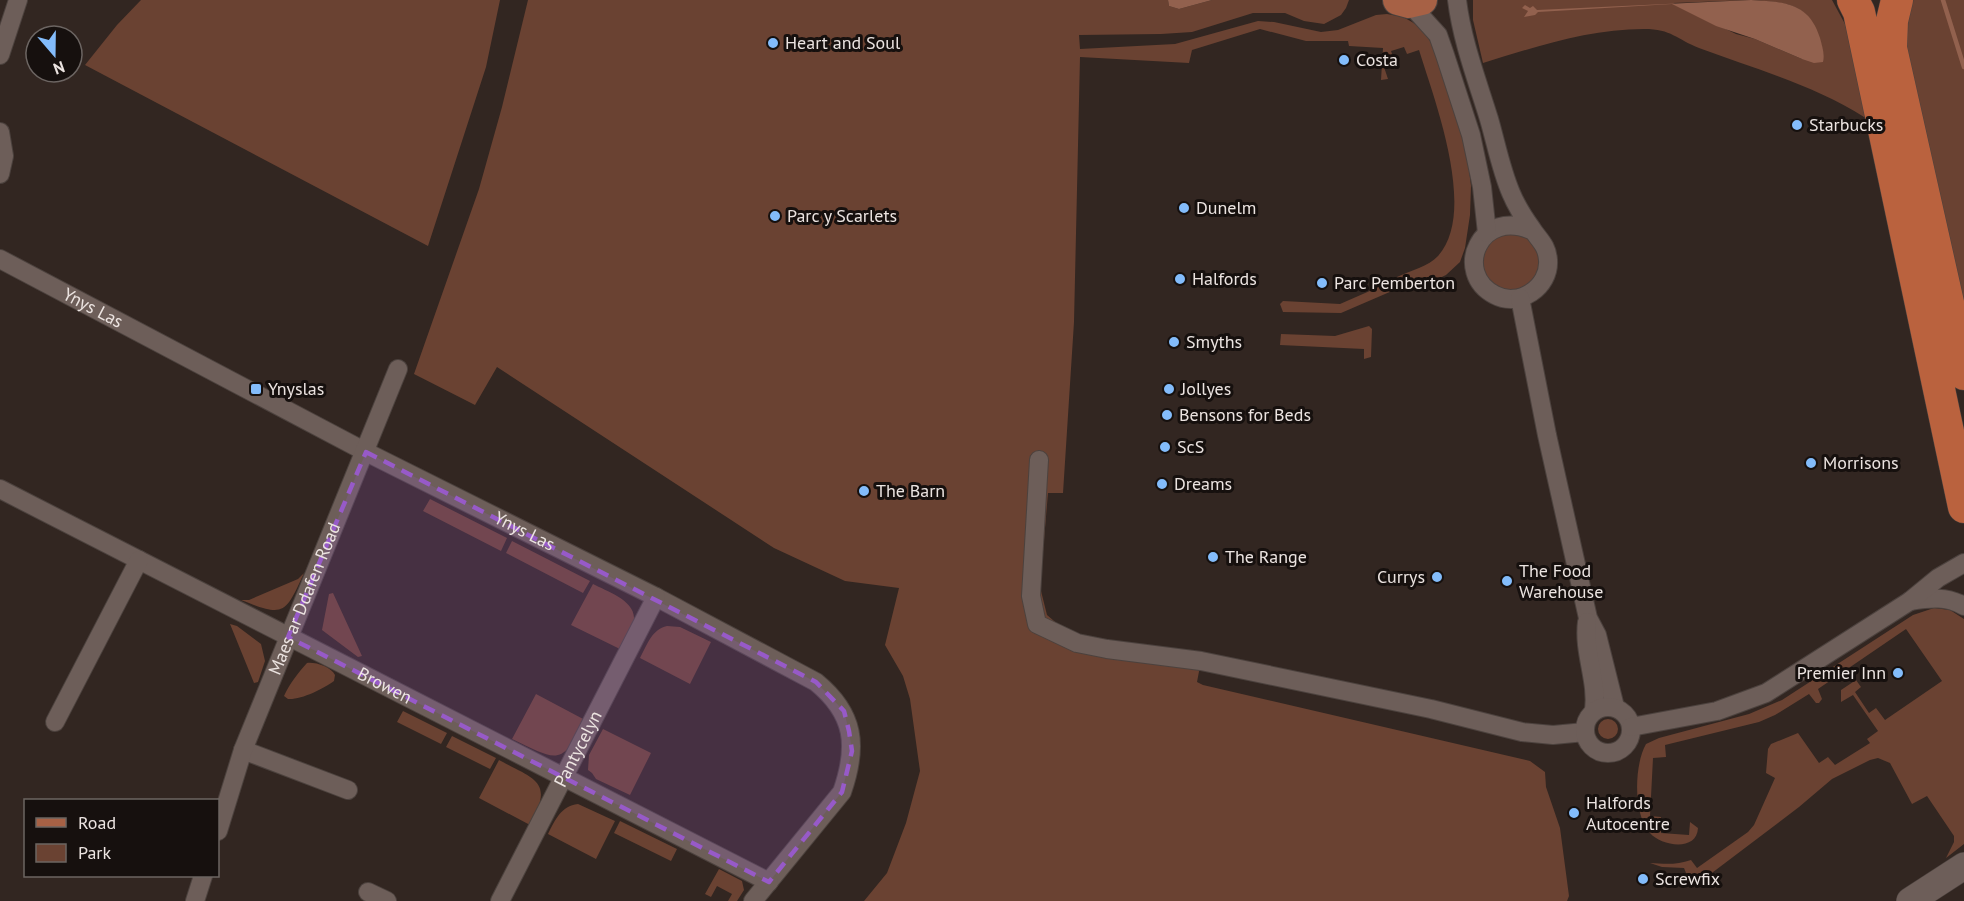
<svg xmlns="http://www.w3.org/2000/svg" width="1964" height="901" viewBox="0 0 1964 901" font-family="'PT Sans',sans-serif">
	<rect width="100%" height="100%" fill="#322621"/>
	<path fill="#6a4232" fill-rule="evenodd" d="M141 0H500L486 67 428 246 85 65 117 25Z
		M528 0H1168L1169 6 1179 9 1212 0H1349L1346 8 1341 15 1324 24 1304 21 1285 13H1253L1192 32 1161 34 1079 35 1080 49 1175 44 1258 21 1274 22 1321 32 1338 30 1376 15 1387 14 1403 17 1412 22 1422 29 1432 44 1462 130 1468 161 1471 186 1470 215 1465 248 1460 262 1446 275 1421 287 1419 282 1402 289 1397 277C1410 271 1429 266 1438 256 1478 212 1434 99 1419 50L1407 54 1404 47 1391 51 1395 62 1384 67 1388 79 1381 80 1383 48 1349 46 1348 41H1306L1260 29 1192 50 1189 63 1080 57 1074 322 1063 493H1048L1040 587 1047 615 1068 633 1201 661 1197 682 1203 685 1530 761 1545 772 1546 787 1560 828 1569 896 1567 901H864L887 873 906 823 920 771 910 699 903 676 885 645 899 588 845 581 774 548 497 367 475 405 414 374 479 189 502 107Z
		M1473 0H1832L1845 24 1865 106 1864 117C1814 85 1755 69 1699 48 1676 39 1672 29 1644 29 1589 29 1535 47 1483 63L1473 20ZM1751 0C1793 3 1809 3 1822 47L1802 59 1755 39 1736 34 1673 3Z
		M1909 0H1964V321L1904 65Z
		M1522 232 1541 250 1540 275 1520 291H1504L1490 283 1482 268 1483 251 1494 236Z
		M1388 283 1392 291 1341 313 1283 312 1280 304 1283 301 1340 304Z
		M1369 326 1372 329 1371 357 1364 359V349L1280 345 1281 334 1335 336Z
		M430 499 507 538 501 551 423 511Z
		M512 541 590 581 583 593 506 553Z
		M304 573C285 615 284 617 241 600H249L298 579Z
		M593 584C606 591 635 600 634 619 634 629 626 641 622 650L571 625Z
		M333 593 362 656 358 657 322 630 329 594Z
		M1934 608 1950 610 1964 619V844L1946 858 1954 842V836L1927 796 1912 804 1890 763 1878 758 1870 760 1832 779 1799 807 1692 888 1684 868 1662 867 1650 863C1665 864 1677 865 1691 860L1697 868 1748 832 1754 825 1775 778 1766 773 1768 749 1771 744 1798 733 1819 763 1828 757 1835 765 1870 743 1867 739 1878 731 1853 695 1841 702V690L1856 680 1861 687 1855 692 1869 713 1876 708 1885 720 1942 681 1906 629 1818 689 1822 699 1819 703H1816L1809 694 1775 715 1759 722 1665 745 1666 757 1653 758 1650 816 1661 817V833L1689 835 1690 822 1698 828C1697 852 1661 846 1650 833 1633 815 1634 765 1646 744L1659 738 1749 714 1782 700 1913 615Z
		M230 624 237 626 261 644 265 661 258 682 254 683Z
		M667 626 680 627 711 642 690 684 640 658C647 645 652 629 667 626Z
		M307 663C316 662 331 667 335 675L334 681C323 689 301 700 288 699L284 696C290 683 298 673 307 663Z
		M536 694 585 720C561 768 557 760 512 739Z
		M403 711 447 733 441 744 397 722Z
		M1598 729a10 10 0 1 1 20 0a10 10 0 1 1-20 0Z
		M603 729 651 753 630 795 596 779 592 773 588 770 589 755Z
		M452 736 496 758 490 769 446 747Z
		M499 760C536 780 554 781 530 825L479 798Z
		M578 804 615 821 596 859 548 834C555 820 561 806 578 804Z
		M620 821 677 849 671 861 614 833Z
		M719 869 742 881 744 890 737 901H728L732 894 717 886 711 897 705 894Z"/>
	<path fill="#92614e" d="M1168 0H1212L1179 9 1169 6Z
		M1751 0C1784 2 1809 2 1820 38 1822 46 1825 54 1823 62L1814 63 1802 59 1755 39 1716 26 1672 4 1538 12 1535 15 1524 17 1528 11 1522 8 1525 5 1530 8 1533 6 1537 10Z"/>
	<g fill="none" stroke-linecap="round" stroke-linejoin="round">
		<path stroke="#92614e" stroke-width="4.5" d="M1943 0 1964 67"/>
		<g stroke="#4c423e" stroke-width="20">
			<g id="minor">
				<path d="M1457 0C1462 41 1477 80 1489 119 1496 143 1501 170 1511 193 1516 205 1524 218 1532 229 1539 240 1547 245 1548 260 1550 287 1519 308 1495 295 1452 273 1480 206 1533 231"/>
				<path d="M1409 3 1438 35 1445 55 1471 135 1482 187 1487 233"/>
				<path d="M0 55 18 0"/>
				<path d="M0 132 4 156 0 174"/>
				<path id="s1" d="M0 259 366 452 656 597 816 682C855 714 858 746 842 792L753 901"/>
				<path d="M1520 298 1547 435 1588 618 1597 635 1615 707"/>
				<path d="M1039 460 1031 596 1037 624 1077 643 1107 649 1201 661 1431 709 1522 732 1553 735 1585 732"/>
				<path id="s2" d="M0 489 769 882"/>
				<path d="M1910 601C1930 598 1947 596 1964 606"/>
				<path d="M1587 622C1583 652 1598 681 1594 711"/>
				<circle cx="1608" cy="730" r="23"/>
				<path d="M55 722 139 560"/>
				<path d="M1631 727 1717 711 1766 693 1910 601 1938 578 1964 563"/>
				<path d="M243 750 348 790"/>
				<path id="s3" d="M218 831 243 750 398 369"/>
				<path d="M368 892 387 901"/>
				<path d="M195 901 203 876"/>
				<path id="s4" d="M500 901 656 597"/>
			</g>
		</g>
		<g stroke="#4c423e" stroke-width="28">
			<path id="secondary" d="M1910 901 1964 866"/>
		</g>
		<g stroke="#4c423e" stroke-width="32">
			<path id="primary" d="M1398 0 1409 3 1422 0"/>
		</g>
		<g stroke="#4c423e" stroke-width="33">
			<path id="trunk" d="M1853 0 1859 12 1964 507
				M1897 0 1892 21 1891 48 1964 374"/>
		</g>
		<use href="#minor" stroke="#6d5e59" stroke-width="18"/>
		<use href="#secondary" stroke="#6d5e59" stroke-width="27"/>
		<use href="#primary" stroke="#a76145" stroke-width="30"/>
		<use href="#trunk" stroke="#ba623e" stroke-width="32"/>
	</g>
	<path fill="#975ac8" fill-opacity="0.2" stroke="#975ac8" stroke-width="4.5" stroke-dasharray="12 8" stroke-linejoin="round" d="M366 452 816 682 844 711 849 731 852 751 842 792 769 882 288 637Z"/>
	<g fill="#83bcfb" stroke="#16100e" stroke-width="2">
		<circle cx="773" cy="43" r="6"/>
		<circle cx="1344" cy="60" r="6"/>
		<circle cx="1797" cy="125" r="6"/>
		<circle cx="1184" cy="208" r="6"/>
		<circle cx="775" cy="216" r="6"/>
		<circle cx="1180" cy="279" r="6"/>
		<circle cx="1322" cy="283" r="6"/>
		<circle cx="1174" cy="342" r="6"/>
		<rect x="250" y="383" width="12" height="12" rx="3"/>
		<circle cx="1169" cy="389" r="6"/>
		<circle cx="1167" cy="415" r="6"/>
		<circle cx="1165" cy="447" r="6"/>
		<circle cx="1811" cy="463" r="6"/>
		<circle cx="1162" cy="484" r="6"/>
		<circle cx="864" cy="491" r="6"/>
		<circle cx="1213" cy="557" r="6"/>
		<circle cx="1437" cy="577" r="6"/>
		<circle cx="1507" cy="581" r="6"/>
		<circle cx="1898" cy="673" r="6"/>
		<circle cx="1574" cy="813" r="6"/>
		<circle cx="1643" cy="879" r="6"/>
	</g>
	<g text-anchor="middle" stroke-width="6" stroke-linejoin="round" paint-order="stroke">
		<g font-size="18" fill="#ece4e1" stroke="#16100e" text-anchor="start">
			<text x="785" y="49">Heart and Soul</text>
			<text x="1356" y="66">Costa</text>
			<text x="1809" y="131">Starbucks</text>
			<text x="1196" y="214">Dunelm</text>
			<text x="787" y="222">Parc y Scarlets</text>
			<text x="1192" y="285">Halfords</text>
			<text x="1334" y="289">Parc Pemberton</text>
			<text x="1186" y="348">Smyths</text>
			<text x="268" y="395">Ynyslas</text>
			<text x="1181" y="395">Jollyes</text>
			<text x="1179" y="421">Bensons for Beds</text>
			<text x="1177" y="453">ScS</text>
			<text x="1823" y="469">Morrisons</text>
			<text x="1174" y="490">Dreams</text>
			<text x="876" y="497">The Barn</text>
			<text x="1225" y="563">The Range</text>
			<text x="1519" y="577">The Food<tspan x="1519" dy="21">Warehouse</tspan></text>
			<text x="1425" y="583" text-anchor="end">Currys</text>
			<text x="1886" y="679" text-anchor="end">Premier Inn</text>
			<text x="1586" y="809">Halfords<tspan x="1586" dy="21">Autocentre</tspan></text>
			<text x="1655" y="885">Screwfix</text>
		</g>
		<g font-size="18" fill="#ece4e1" stroke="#16100e">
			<text dy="6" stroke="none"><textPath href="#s1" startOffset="105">Ynys Las</textPath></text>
			<text dy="6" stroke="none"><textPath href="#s1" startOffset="591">Ynys Las</textPath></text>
			<text dy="6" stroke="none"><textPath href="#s3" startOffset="248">Maes ar Ddafen Road</textPath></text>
			<text dy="6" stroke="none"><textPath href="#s2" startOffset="432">Browen</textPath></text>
			<text dy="6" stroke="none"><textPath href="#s4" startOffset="171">Pantycelyn</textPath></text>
		</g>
	</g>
	<rect x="24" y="799" width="195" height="78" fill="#16100e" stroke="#6c6562" stroke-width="1.5"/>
	<rect x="36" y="818" width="30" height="9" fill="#a76145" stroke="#6c6562" stroke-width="1.5"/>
	<text x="78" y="829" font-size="18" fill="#ece4e1">Road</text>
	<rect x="36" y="844" width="30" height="18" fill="#6a4232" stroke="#6c6562" stroke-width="1.5"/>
	<text x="78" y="859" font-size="18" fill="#ece4e1">Park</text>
	<g transform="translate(54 54) rotate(160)"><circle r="28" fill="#16100e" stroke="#6c6562" stroke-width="1.5"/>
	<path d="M0-4.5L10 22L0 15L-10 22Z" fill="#83bcfb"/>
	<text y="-9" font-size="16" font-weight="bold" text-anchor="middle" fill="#ece4e1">N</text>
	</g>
</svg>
